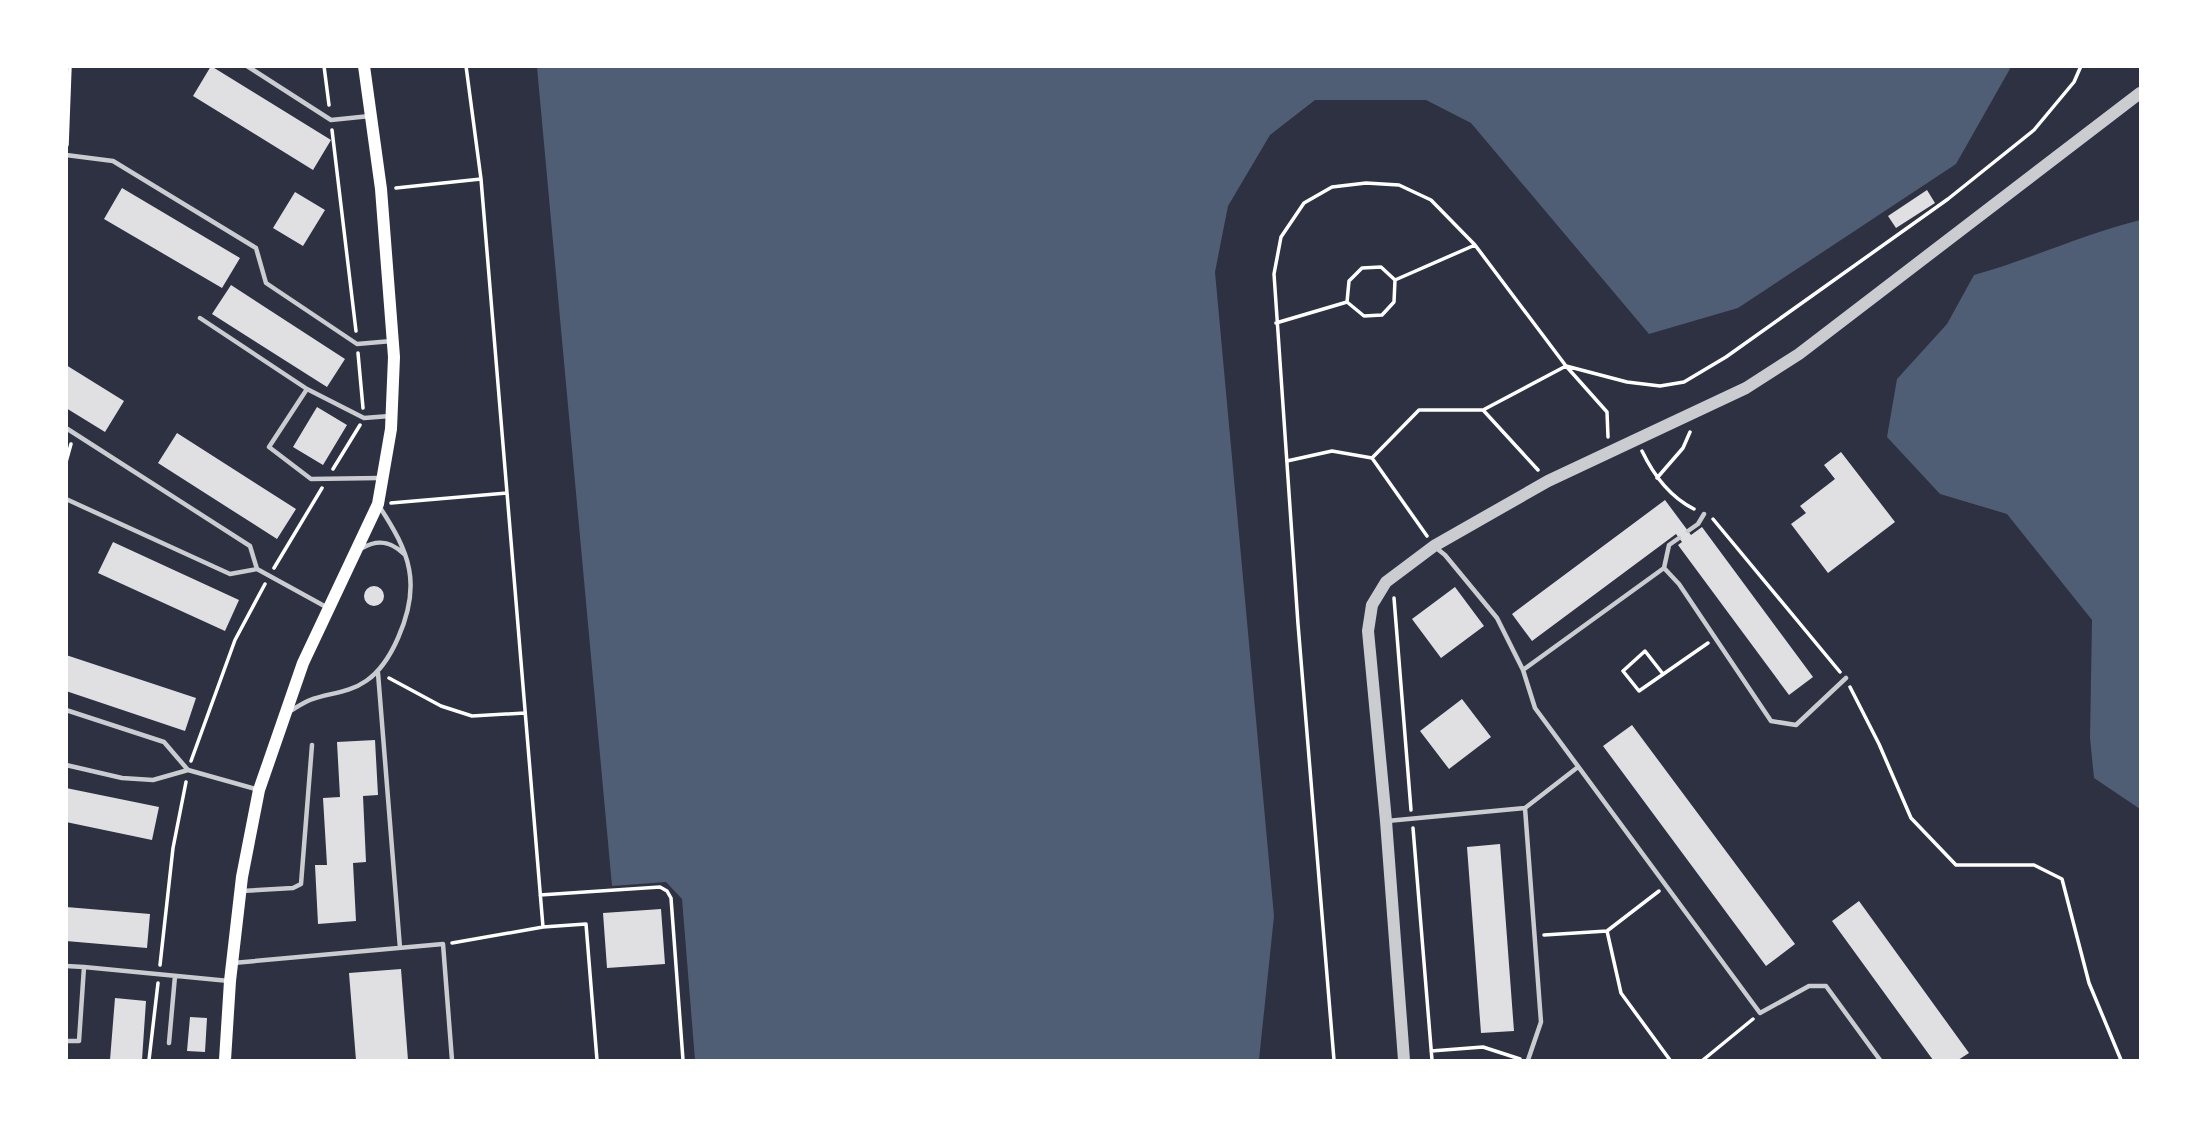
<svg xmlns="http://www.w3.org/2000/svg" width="2207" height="1127" viewBox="0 0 2207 1127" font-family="'Work Sans',sans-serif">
	<rect width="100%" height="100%" fill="#2d3142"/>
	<path fill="#4f5d75" d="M537 67V66L2011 67 1956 164 1738 308 1649 334 1471 123 1426 100H1315L1270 135 1228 206 1215 272 1274 916 1259 1060H695L682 899 666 882 612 886Z
		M2140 220V809L2094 778 2090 738 2092 620 2007 514 1940 494 1887 437 1897 379 1947 324 1974 275C2031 259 2084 234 2140 220Z"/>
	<path fill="#e0e0e3" d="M211 66 331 140 313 170 193 96Z
		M122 188 240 258 222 288 104 219Z
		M1927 190 1935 203 1896 228 1888 216Z
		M295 192 325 210 303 246 273 228Z
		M231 285 345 359 327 387 212 314Z
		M66 365 124 401 105 432 66 408Z
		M317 407 347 425 323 465 293 447Z
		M177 433 296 509 277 539 158 463Z
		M1841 452 1895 522 1828 573 1791 524 1806 513 1800 506 1835 479 1824 465Z
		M1665 500 1691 535 1702 527 1813 677 1789 695 1678 545 1682 542 1676 534 1532 641 1512 614Z
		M113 542 239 600 225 631 98 573Z
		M364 596a10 10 0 1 1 20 0a10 10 0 1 1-20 0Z
		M1455 587 1484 626 1441 658 1412 619Z
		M66 655 196 698 185 731 66 691Z
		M1462 699 1491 737 1449 769 1420 731Z
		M1632 725 1795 944 1766 966 1603 746Z
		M375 740 378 795 363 796 366 862 353 863 356 921 318 924 315 865H327L323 798 340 797 337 742Z
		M66 788 159 807 152 840 66 822Z
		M1500 844 1514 1031 1481 1033 1467 847Z
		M1859 901 1969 1053 1958 1060H1933L1832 921Z
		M66 907 150 914 147 948 66 941Z
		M661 909 665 964 607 968 603 913Z
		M401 969 408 1060H356L349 973Z
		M115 998 146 1001 142 1060H110Z
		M190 1017 207 1018 205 1052 187 1051Z"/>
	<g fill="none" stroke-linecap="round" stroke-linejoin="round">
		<path stroke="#fff" stroke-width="3.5" d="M324 66 329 105
			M466 66 481 179 543 927 586 924 597 1060
			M332 130 356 331
			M67 145 70 66
			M396 188 481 179
			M1381 267 1395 280 1394 302 1382 315 1364 316 1347 302 1349 281 1362 268Z
			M1395 280 1475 245
			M1276 323 1347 302
			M358 353 363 408
			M1483 410 1538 470
			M1642 451C1654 476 1670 497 1694 509
			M1372 458 1427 536
			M1287 461 1332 451 1372 458 1419 410H1483L1566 366 1627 382 1660 386 1684 382 1726 357 1948 199 2034 130 2074 82 2081 66
			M66 462 71 444
			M333 469 360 425
			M1657 478 1683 448 1690 432
			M391 503 507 493
			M1713 519 1840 672
			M274 568 322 488
			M1394 598 1411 810
			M1663 674 1645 651 1623 671 1639 691 1708 643
			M389 678 441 706 472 716 525 713
			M1850 687 1879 744 1911 818 1956 865H2034L2062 879 2089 983 2121 1060
			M191 761 235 640 265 584
			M1413 828 1432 1060
			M540 895 660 887 667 891 671 898 683 1060
			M1607 931 1621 993 1670 1060
			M1544 935 1607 931 1659 891
			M452 943 543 927
			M160 965 173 848 186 782
			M1431 1051 1483 1047 1520 1059
			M149 1060 158 983
			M1334 1060 1298 624 1274 274 1281 237 1304 203 1332 187 1366 183 1399 185 1431 200 1475 245 1566 366 1607 412 1608 437
			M1703 1060 1753 1019"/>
		<path stroke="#caccd0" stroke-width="4.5" d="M247 66 331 120 370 116
			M66 155 113 161 256 248 266 283 357 344 392 341
			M200 318 307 389 269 447 311 479 379 478
			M307 389 364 418 390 416
			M66 428 250 546 257 569
			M66 499 230 574 257 569 328 608
			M1688 531 1698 524 1704 514
			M1435 547 1445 555 1497 618 1523 670 1664 568 1679 584 1771 721 1796 725 1846 678
			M362 548C378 539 391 541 404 554
			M1664 568 1669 545 1679 538
			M1523 670 1535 708 1760 1013 1809 986H1826L1880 1060
			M378 673 400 948
			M66 710 164 742 188 770
			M290 711C297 707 303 703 310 700 328 693 349 693 366 681 381 671 391 654 398 638 422 584 410 553 379 506
			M66 765 122 778 153 780 188 770 259 790
			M1525 808 1578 767
			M1387 821 1525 808 1541 1022 1528 1060
			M241 891 293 888 301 884 312 745
			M233 963 443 944 452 1060
			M66 966 84 967
			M66 1041H79L84 967 229 981
			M169 1043 175 976"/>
		<path stroke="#caccd0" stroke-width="12" d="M1404 1060 1386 821 1368 631 1372 605 1386 582 1434 546 1548 481 1746 388 1799 354 2140 93"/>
		<path stroke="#fff" stroke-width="12" d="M225 1060 230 981 242 877 259 790 303 663 378 504 391 429 394 357 381 189 364 66"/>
	</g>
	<rect width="2207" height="1127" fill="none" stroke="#ffffff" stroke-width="136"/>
</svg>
